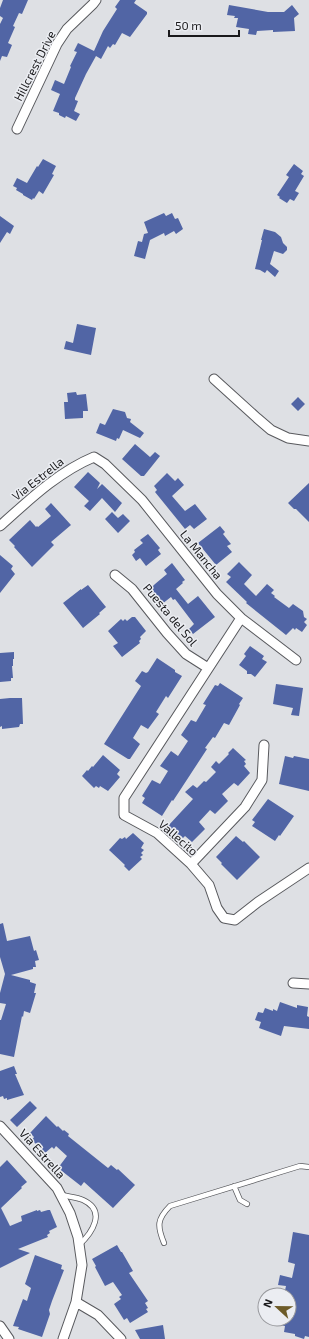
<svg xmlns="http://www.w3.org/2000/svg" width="309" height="1339" viewBox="0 0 309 1339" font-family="'Exo 2',sans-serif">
	<rect width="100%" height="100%" fill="#dee0e4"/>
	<path fill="#5165a5" d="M3 0H28L22 14 19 13 13 26 15 27 8 43 12 45 7 57 2 56 0 61V24L3 18 0 16V8Z
		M120 0H136L134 3 147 12V14L130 37 122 33 115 45 113 44 110 48 108 46 101 59 96 56 86 74 75 98V100L78 101 74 111 80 114 76 121 66 116 65 118 59 115V113L53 111 60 94 51 90 55 80 64 84 71 67 70 66 77 52 74 51 78 43 94 51 103 31 117 9 115 7Z
		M229 5 268 12H284L292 5 299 14 294 18 295 31 273 32V30L257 31 256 35 248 34 249 29 236 27 238 18H234L235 16 227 15Z
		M43 159 56 166 52 174 54 175 43 194 39 191 34 199 33 198 32 200 23 195V194L16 190 17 188 13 186 17 178 27 183 37 166 38 167Z
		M294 164 303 171 301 174 304 176 295 191 299 193 294 201 290 199 287 203 279 198 280 197 277 195 289 177 286 175Z
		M164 213 166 216 172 213 175 219 178 218 183 229 176 234 174 231 165 236 164 233 150 240 145 259 134 256 138 241 142 242 144 234 148 233 144 222Z
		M0 216 14 226 10 234 7 232 0 243Z
		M264 229 275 232 281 237 283 243 287 247V250L283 254 274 251 270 264 279 271 275 277 267 270 265 273 260 270 255 269 262 240H261Z
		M77 324 96 328 91 355 64 349 66 341 73 343Z
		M76 392 77 395 86 394 88 411H83V418L65 419 64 402H68L67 393Z
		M298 397 305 404 298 411 291 404Z
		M113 409 125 412 127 418 131 419 130 422 144 433 140 438 123 430 119 439 117 438 116 441 96 433 100 423 105 425Z
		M135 444 150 457 155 452 160 456 144 476H141L122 459Z
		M88 472 100 483 97 489 102 484 122 503 115 512 102 498 90 511 84 506 89 501 74 487Z
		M167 473 175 481 178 478 184 485 172 496 185 511 195 504 207 519 194 529 190 525 185 529 155 492 157 490 154 486Z
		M309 483V522L296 509H294L288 503Z
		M51 503 71 525 51 542 54 545 32 567 14 547 15 546 9 540 30 520 36 527 37 526 38 527 51 516 45 509Z
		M112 512 118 518 123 514 130 521 118 533 105 519Z
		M220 526 225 532 223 534 231 544 227 546 232 552 216 565 198 543Z
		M148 534 160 548 158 550 161 554 146 566 140 558 136 561 132 555 135 552 134 550 143 543 140 540Z
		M0 555 13 566 11 569 15 574 0 593Z
		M239 562 252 575 244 584 256 596 267 584 274 590 271 593 275 596 274 597 289 608 293 604 303 611 304 617 307 619 304 622 307 625 302 632 296 628 295 630 293 628 286 635 246 603 247 602 226 582 231 577 227 574Z
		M172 563 185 580 182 582 183 583 176 589 188 604 198 596 215 617 193 634 189 629 194 624 175 599 173 600 171 597 162 604 150 589 155 584 167 574 164 570Z
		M88 585 106 607 99 613 100 614 83 628 63 603 81 589V590Z
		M132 617H135L146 631 140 637 141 639 139 641 140 643 122 657 113 646 118 643 108 631 121 619 123 621 125 619 127 621Z
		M250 646 264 656 262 659 267 662 255 677 251 674H247V671L239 665 246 656 244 654Z
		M14 652V659H13V666H12L13 678H11V681L0 682V653Z
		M157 658 175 670V672L182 676 168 698 166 696 156 712 159 714 148 729 141 725 133 738 140 744 130 759H128L104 744 141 686 135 681 142 671 146 673 148 672Z
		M220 683 243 698 239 704 240 705 229 725 224 723 215 738 213 737 205 748 207 749 173 801 172 800 162 816 142 803 145 798 142 796 152 780 160 784 168 771 160 766 171 751 178 756 188 741 181 735 191 720 196 722 206 705 203 704 215 685 218 686Z
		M276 684 303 688 299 716 291 715 293 708 273 704Z
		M10 698H22L23 724H20L19 727 2 729V726L0 727V699Z
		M233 748 246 760 244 761 246 764 244 766 250 773 238 786 234 783 222 794 228 801 215 814 210 810 199 822 205 829 192 842 185 836 183 838 181 836 179 837 168 826 193 799 185 792 193 785 197 788 204 781 206 782 216 772 211 767 216 761 219 764 229 754 228 753Z
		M103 755 120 770 117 774 120 777 108 791 100 786 99 788 96 786 94 788 82 776 87 770 88 771 92 766 93 767Z
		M285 756 293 758 294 756 309 759V791L279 784Z
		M268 799 294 816 280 836 279 835 275 841 252 826 255 822 252 820Z
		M133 833 144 843 141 848 144 850 141 853 143 855 140 857 142 859 129 871 124 866 125 865 109 850 120 838 122 839 125 837 126 839Z
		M236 836 243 842 244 841 260 857 237 880 221 864 222 863 216 857Z
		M3 923 7 941 30 936 34 951 36 950 39 960 35 961 36 967H33V969L11 975 30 980V982L36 984 34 993H36L30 1013 24 1011 23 1017 22 1016 14 1057 0 1054V1020H1L6 1004 0 1003V993L5 974 0 957V924Z
		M280 1002 297 1008V1005L308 1007 307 1016 309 1017V1029L284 1026 281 1036 259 1028 261 1022 255 1020 258 1012 263 1013 265 1008 273 1011V1009L277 1011Z
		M14 1066 17 1074H15L24 1095 7 1100V1098L4 1099 3 1096 0 1097V1071Z
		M30 1101 37 1108 17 1127 10 1120Z
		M46 1116 57 1127 58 1126 63 1131 64 1130 69 1134 68 1136 108 1168 111 1165 117 1170 118 1169 135 1185 113 1208 84 1182 81 1186 58 1168 67 1156 56 1146 54 1149 52 1147 45 1153 32 1140 34 1137 30 1133Z
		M7 1160 27 1182 21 1187 22 1188 1 1208 10 1226 22 1221 21 1216 37 1210V1211L40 1210 41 1212 48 1210H50L57 1227 49 1231 50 1233 47 1235 48 1237 18 1249 30 1253 0 1268V1167Z
		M293 1232 309 1235V1337L305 1336 304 1339 295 1336V1334L284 1332 285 1326 267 1322V1319H289V1295H284L286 1286 278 1285 280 1275 292 1278 295 1264 288 1262Z
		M117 1245 121 1252H122L133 1271 129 1273 148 1301 145 1303 148 1308 146 1309 148 1312 130 1323 127 1318 124 1320 114 1304 121 1299 119 1297 122 1295 113 1282 105 1286 95 1267 96 1266 92 1259Z
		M35 1255 62 1265 61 1269 64 1270 52 1301 49 1310 50 1314 42 1337 18 1329 19 1327 13 1326 23 1299 27 1301 31 1288 25 1284Z
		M163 1325 165 1339H140L135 1330Z"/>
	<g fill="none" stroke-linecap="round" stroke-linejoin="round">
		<g stroke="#58595d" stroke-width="6">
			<path id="service" d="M234 1186 240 1200 247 1204
				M62 1195C69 1197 76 1197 83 1200 107 1211 92 1233 79 1245
				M164 1243C157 1226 157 1219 170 1206L300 1166 309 1167"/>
		</g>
		<g stroke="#58595d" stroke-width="11">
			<path id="minor" d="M17 129 57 44 67 29 93 4 96 0
				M214 379 257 418 271 430 288 438 309 441
				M0 526C29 500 58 472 94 457L105 464 142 500 217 594 241 618 296 660
				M115 575 132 589 167 633 186 654 208 668
				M241 618 124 798V815L157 833 191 864 209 885 217 908 224 918 235 920 258 902 309 868
				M191 864 245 807 262 780 264 745
				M293 983 309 984
				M0 1126 57 1188 70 1213 78 1237 82 1265 76 1302 63 1339
				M76 1302 98 1315 121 1339
				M0 1326 9 1339"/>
		</g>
		<use href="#service" stroke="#fff" stroke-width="4.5"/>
		<use href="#minor" stroke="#fff" stroke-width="9"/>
	</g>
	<g text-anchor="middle" stroke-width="3" stroke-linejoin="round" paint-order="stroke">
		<g font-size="12" fill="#19191b" stroke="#ebedf2">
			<text transform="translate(35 66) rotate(-63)" y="4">Hillcrest Drive</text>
			<text transform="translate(38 479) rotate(-38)" y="4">Via Estrella</text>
			<text transform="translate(201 555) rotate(51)" y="4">La Mancha</text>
			<text transform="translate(170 615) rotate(50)" y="4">Puesta del Sol</text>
			<text transform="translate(178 838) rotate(41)" y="4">Vallecito</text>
			<text transform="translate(42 1154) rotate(48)" y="4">Via Estrella</text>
		</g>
	</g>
	<g transform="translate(277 1307) rotate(292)"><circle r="19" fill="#ebedf2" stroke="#97989c"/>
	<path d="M0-3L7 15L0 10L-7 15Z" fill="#6d5b29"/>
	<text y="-6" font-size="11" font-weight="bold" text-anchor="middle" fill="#19191b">N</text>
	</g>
	<path d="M169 30v6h70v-6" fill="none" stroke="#19191b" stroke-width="2"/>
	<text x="175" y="30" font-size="12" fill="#19191b" stroke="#ebedf2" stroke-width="3" paint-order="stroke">50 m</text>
</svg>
